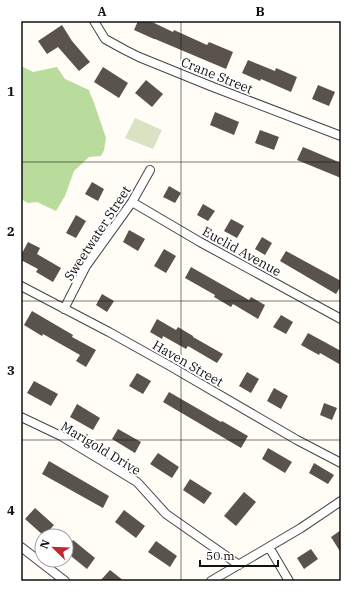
<svg xmlns="http://www.w3.org/2000/svg" width="362" height="602" viewBox="0 0 362 602" font-family="'IBM Plex Serif',serif">
	<rect width="100%" height="100%" fill="#fffdf5"/>
	<path fill="#b9dc9c" d="M21 66 33 72 57 67 65 79 89 90 91 96 93 100 106 138 104 150 101 156 89 157 74 171 65 196 56 211 37 202 28 203 21 199Z"/>
	<path fill="#d9e3c4" d="M135 118 162 130 153 149 125 138Z"/>
	<path fill="#5a524d" d="M138 21H150L173 32 174 30 207 45 209 42 233 52 226 69 155 39H154L134 30Z
		M62 25 72 41 90 62 79 71 58 47 47 54 38 41Z
		M248 60 275 71 276 68 297 77 291 92 261 79 260 81 242 73Z
		M103 67 128 83 119 98 94 82Z
		M146 80 163 94 152 107 135 93Z
		M318 85 335 92 329 106 312 99Z
		M215 112 239 122 234 135 210 125Z
		M260 130 279 137 274 150 255 143Z
		M303 147 341 163V178L297 160Z
		M92 182 104 189 98 201 85 194Z
		M169 186 181 193 175 203 163 197Z
		M203 204 215 211 208 221 197 215Z
		M76 215 86 221 76 238 66 233Z
		M231 219 244 226 237 238 224 231Z
		M129 230 145 239 138 251 123 242Z
		M262 237 272 243 265 255 255 249Z
		M28 242 40 248 37 254 61 268 53 282 36 272 38 269 21 260V255Z
		M164 249 176 256 166 273 154 266Z
		M286 251 341 281V286L336 294 280 261Z
		M191 267 249 300 251 297 265 305 258 319 233 304 231 307 214 297 215 295 185 278Z
		M102 294 114 301 107 312 96 305Z
		M32 311 73 335 72 337 96 350 86 367 76 361 80 355 43 334 42 336 24 325Z
		M281 315 293 322 286 334 273 327Z
		M157 319 176 330 178 327 193 336V337L223 354 217 363 188 346 186 349 163 336 162 339 150 332Z
		M308 333 341 351V365L320 353 319 355 301 345Z
		M247 372 259 379 251 393 239 386Z
		M137 373 151 381 143 394 129 386Z
		M34 381 58 394 51 406 27 393Z
		M274 388 288 396 281 409 267 401Z
		M169 392 221 422 222 421 248 436 241 448 163 402Z
		M324 403 337 408 332 420 320 415Z
		M77 404 100 418 93 430 70 417Z
		M118 429 141 442 135 453 112 439Z
		M268 448 292 462 285 473 262 459Z
		M158 453 179 467 172 478 150 464Z
		M49 461 109 496 103 508 42 474Z
		M314 463 334 475 328 484 309 473Z
		M190 479 212 493 204 504 183 490Z
		M244 492 256 502 236 526 224 516Z
		M35 508 54 525 44 536 25 519Z
		M124 510 145 526 136 538 115 522Z
		M341 530V553L331 537Z
		M73 540 95 558 87 569 66 552V549Z
		M156 541 177 556 170 567 148 552Z
		M311 549 318 559 304 569 297 558Z
		M110 570 124 581H100Z"/>
	<g fill="none" stroke-linecap="round" stroke-linejoin="round">
		<g stroke="#444" stroke-width="10">
			<path id="street" d="M94 21 105 39 125 50 139 57 213 87 341 136
				M132 202 200 242 341 319
				M21 286 109 332 170 366 297 440 341 463
				M64 309 86 266 132 202 150 170
				M21 417 61 436 119 471 137 482 166 514 239 565
				M21 547 65 581
				M269 547 289 581
				M211 581 301 528 341 501"/>
		</g>
		<use href="#street" stroke="#fff" stroke-width="8"/>
	</g>
	<path fill="none" stroke="#111" stroke-width="1" stroke-opacity="0.55" d="M181 21V581M21 162H341M21 301H341M21 440H341"/>
	<g text-anchor="middle" stroke-width="4" stroke-linejoin="round" paint-order="stroke">
		<g font-size="13" fill="#111" stroke="#fff">
			<text transform="translate(217 75) rotate(22)" y="5">Crane Street</text>
			<text transform="translate(97 233) rotate(-57)" y="5">Sweetwater Street</text>
			<text transform="translate(242 251) rotate(29)" y="5">Euclid Avenue</text>
			<text transform="translate(188 363) rotate(30)" y="5">Haven Street</text>
			<text transform="translate(101 448) rotate(31)" y="5">Marigold Drive</text>
		</g>
	</g>
	<rect width="362" height="602" fill="none" stroke="#ffffff" stroke-width="44"/>
	<g transform="translate(54 548) rotate(293)"><circle r="19" fill="#ffffff" stroke="#a0a0a0"/>
	<path d="M0-3L7 15L0 10L-7 15Z" fill="#c4262e"/>
	<text y="-6" font-size="11" font-weight="bold" text-anchor="middle" fill="#111111">N</text>
	</g>
	<path d="M200 560v6h78v-6" fill="none" stroke="#111111" stroke-width="2"/>
	<text x="206" y="560" font-size="12" fill="#111111" stroke="#ffffff" stroke-width="3" paint-order="stroke">50 m</text>
	<rect x="22" y="22" width="318" height="558" fill="none" stroke="#111" stroke-width="1.5"/>
	<g font-size="13" text-anchor="middle" font-weight="bold" fill="#111">
		<text x="102" y="16">A</text>
		<text x="260" y="16">B</text>
		<text x="11" y="96">1</text>
		<text x="11" y="236">2</text>
		<text x="11" y="375">3</text>
		<text x="11" y="515">4</text>
	</g>
</svg>
